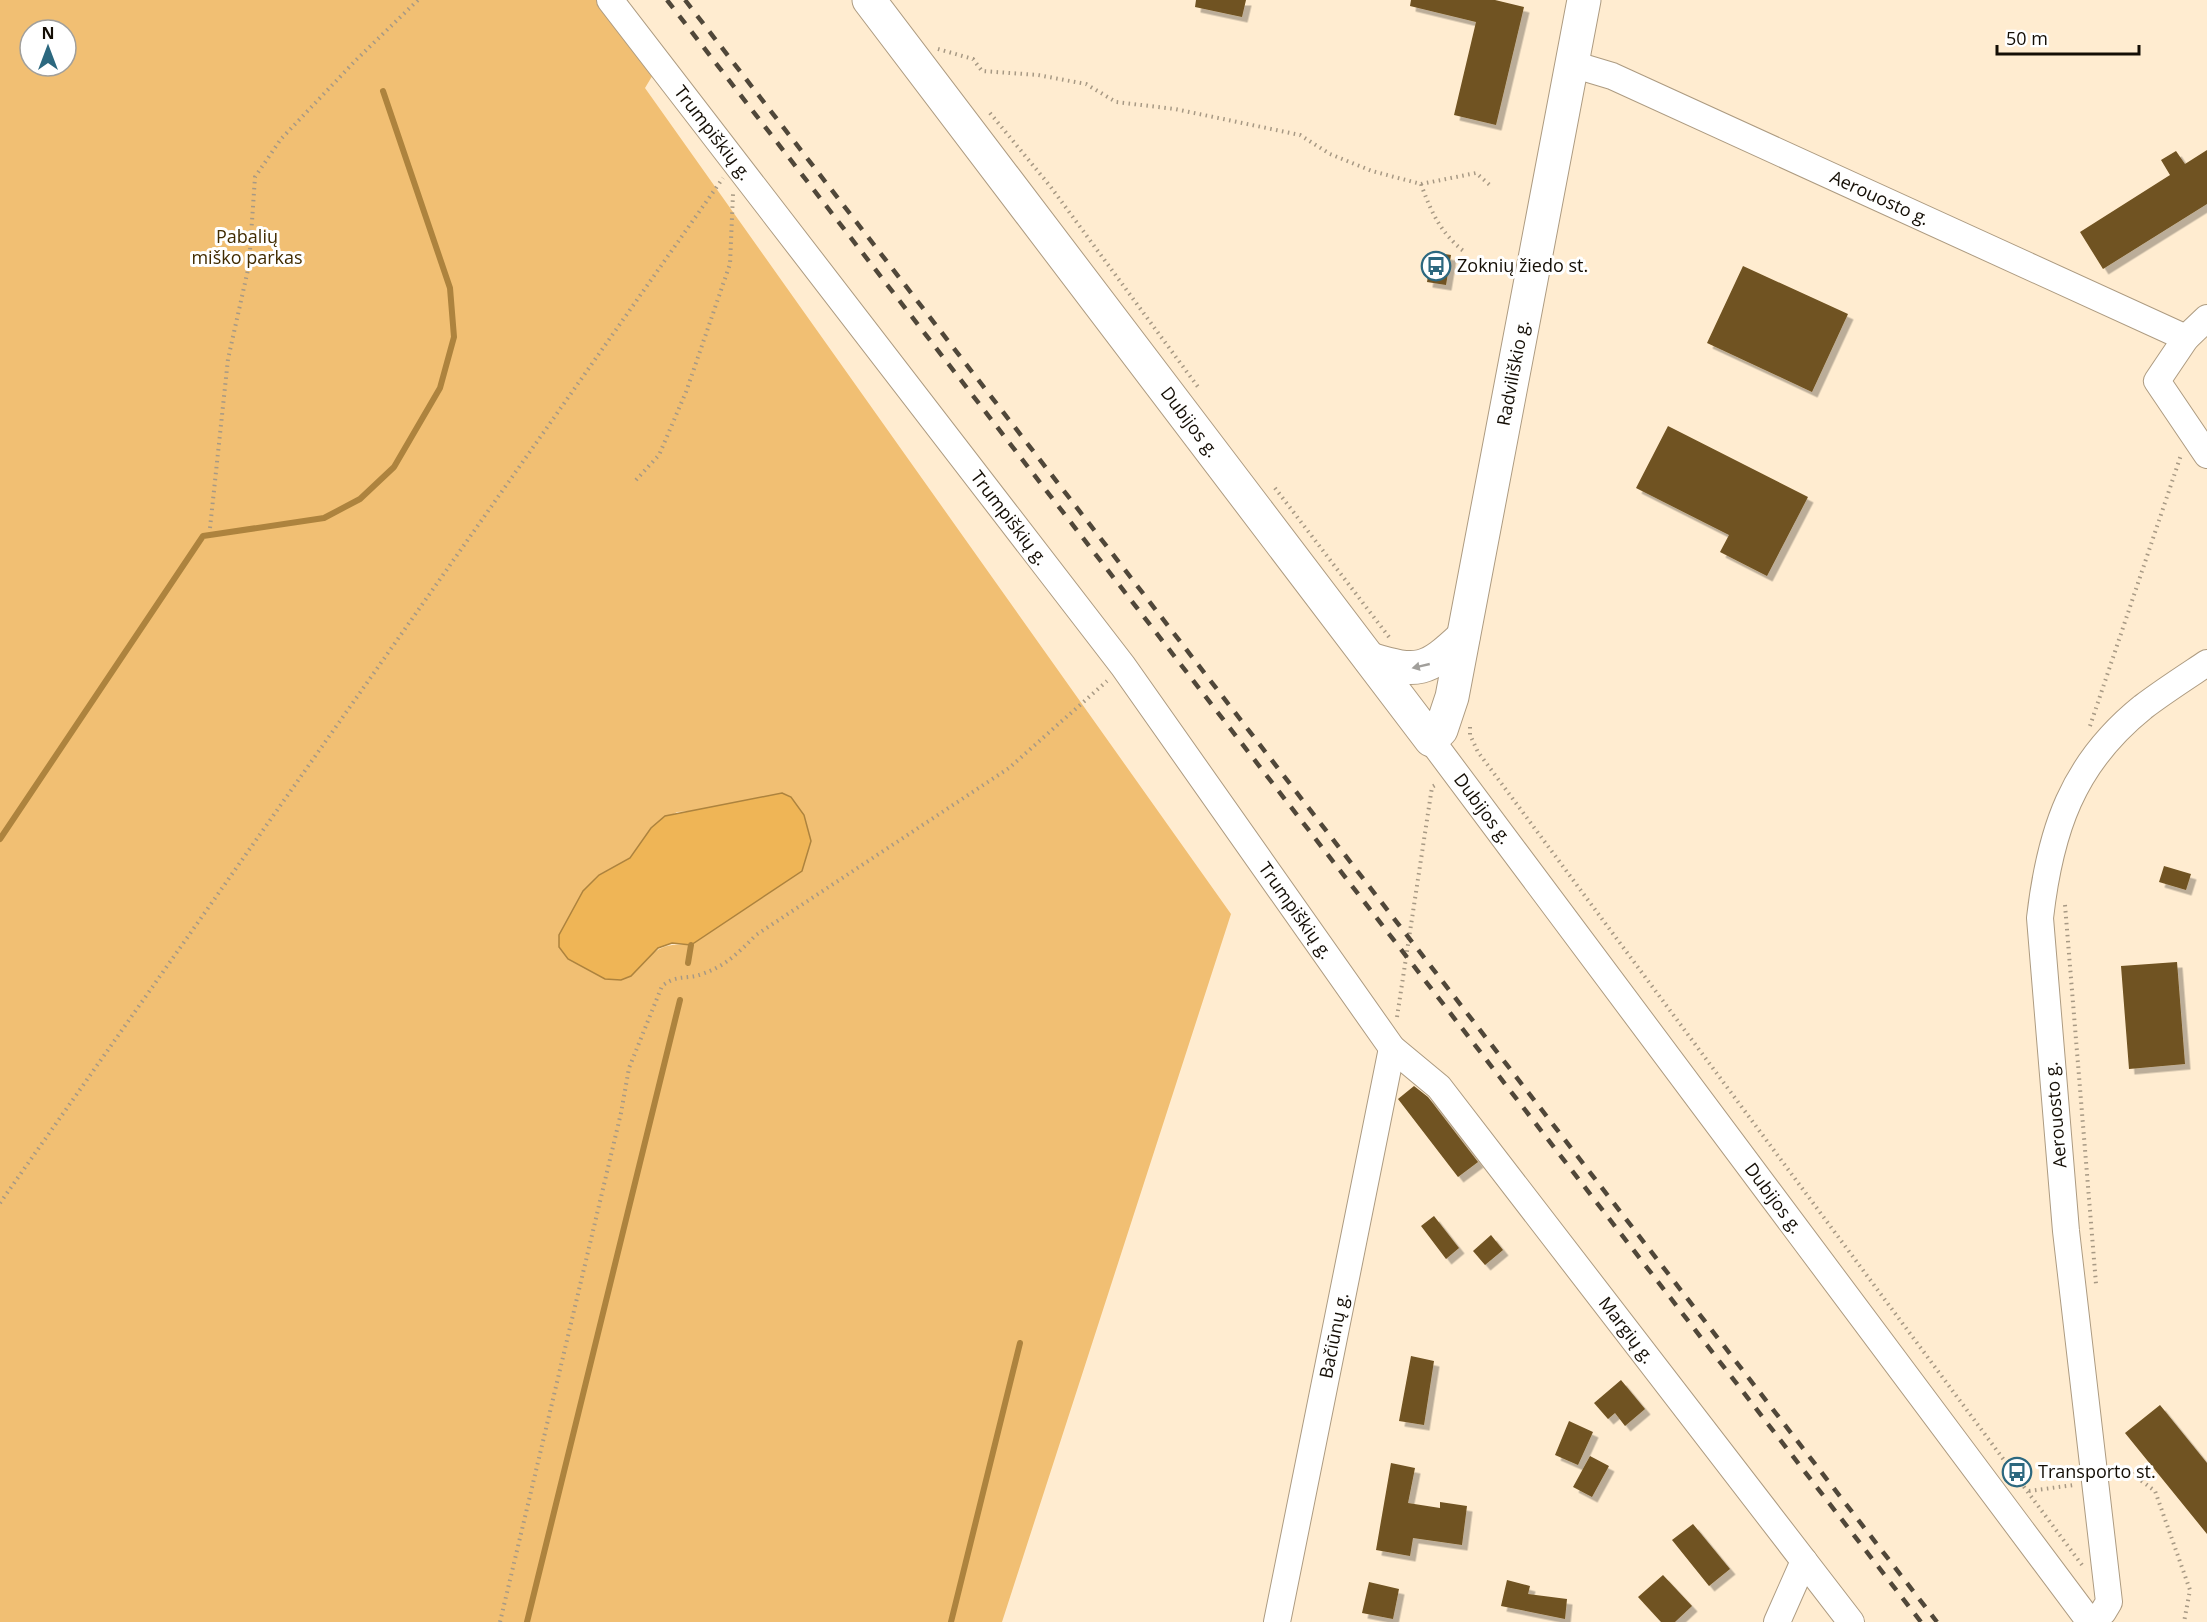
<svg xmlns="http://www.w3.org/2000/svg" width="2207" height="1622" viewBox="0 0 2207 1622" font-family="'Open Sans',sans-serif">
	<defs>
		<filter id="shadow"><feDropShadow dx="5.5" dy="5.5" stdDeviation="0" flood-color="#0004"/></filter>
	</defs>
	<rect width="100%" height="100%" fill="#ffecd0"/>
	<path fill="#f1bf73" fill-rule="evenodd" d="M0 0H610L660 63 645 88 1231 914 1002 1622H0ZM30 30H66V66H30ZM706 810 691 945C657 942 653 953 631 976L599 875 630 858 651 828 677 812Z"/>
	<path fill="#efb556" stroke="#ad833e" stroke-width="1.5" d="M782 793 791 797 804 815 811 841 802 871 691 945 672 943 658 948 631 976 621 980 605 979 568 959 559 947V935L583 891 599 875 630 858 651 828 665 816Z"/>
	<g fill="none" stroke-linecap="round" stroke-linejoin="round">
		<path stroke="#ad833e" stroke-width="6" d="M0 839 203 536 324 518 360 499 394 467 440 388 454 337 450 288 383 91
			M688 963 691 945
			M527 1622 680 1000
			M951 1622 1020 1343"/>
	</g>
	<path fill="#705220" filter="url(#shadow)" d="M1196 0H1246L1242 17 1195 7Z
		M1411 0H1495L1524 7 1496 125 1454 115 1476 22 1410 6Z
		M2207 150V204L2103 269 2080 232 2170 175 2161 160 2176 151 2185 164Z
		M1432 252 1451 255 1446 285 1427 282Z
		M1743 266 1848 314 1812 392 1707 343Z
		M1668 426 1808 497 1767 576 1720 552 1729 535 1636 488Z
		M2164 866 2191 874 2186 890 2159 882Z
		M2177 962 2185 1064 2129 1069 2121 966Z
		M1414 1086 1428 1097 1478 1162 1458 1177 1398 1099Z
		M1434 1216 1459 1248 1446 1259 1421 1226Z
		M1491 1235 1503 1250 1485 1265 1473 1251Z
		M1411 1356 1434 1361 1424 1425 1399 1421Z
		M1621 1380 1645 1409 1625 1426 1615 1413 1608 1419 1594 1403Z
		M2160 1405 2207 1463V1534L2125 1433Z
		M1569 1421 1593 1432 1578 1465 1555 1455Z
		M1590 1456 1609 1466 1592 1497 1573 1487Z
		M1391 1463 1415 1468 1408 1503 1440 1508V1502L1467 1506 1462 1545 1413 1538 1410 1556 1376 1550Z
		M1693 1524 1730 1569 1709 1586 1672 1540Z
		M1663 1575 1692 1606 1675 1622H1661L1638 1597Z
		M1507 1580 1530 1586 1528 1594 1567 1599 1565 1619 1501 1606Z
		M1369 1582 1399 1589 1393 1619 1362 1613Z"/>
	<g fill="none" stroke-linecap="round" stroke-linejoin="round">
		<g stroke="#ad9b81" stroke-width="28">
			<g id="minor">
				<path id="s1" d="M610 0 1123 666 1392 1048 1439 1087 1851 1622"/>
				<path id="s2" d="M1572 64 1612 76 2186 338"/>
				<path d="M2207 318 2186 338 2157 381 2207 455"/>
				<path id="s3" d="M1431 740 2090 1622 2103 1612 2109 1602 2066 1231 2040 918C2050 831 2072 764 2143 707 2164 691 2186 677 2207 663"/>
				<path id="s4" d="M1277 1622 1392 1048"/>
				<path d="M1777 1622 1804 1561"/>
			</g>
		</g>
		<g stroke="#ad9b81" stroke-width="35">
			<g id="major">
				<path id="s5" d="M869 0 1431 740 1441 730 1452 697 1584 0"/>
				<path d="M1370 659C1418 674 1427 671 1463 637"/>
			</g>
		</g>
		<path stroke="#a79984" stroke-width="4" stroke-dasharray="1.5 4.5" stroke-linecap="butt" d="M938 49 973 59 982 71 1038 75 1086 84 1116 102 1175 109 1300 135 1330 154 1372 171 1421 184 1476 173 1491 186
			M990 113 1050 186 1198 387
			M1421 184C1431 212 1441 234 1466 253
			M636 480 659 455 686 392 730 264 733 194
			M1275 488 1389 637
			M210 528 228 359 249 265 255 177 281 139 356 60 418 0
			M2090 726 2181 455
			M1470 727V735L1478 752 2082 1565
			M2065 905 2096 1284
			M1397 1017 1432 787 1437 784
			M0 1203 723 178
			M2115 1472 2127 1470 2155 1491 2190 1590 2184 1622
			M2029 1491 2074 1485
			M500 1622 621 1113 629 1068 662 986C677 974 686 980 702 974 726 966 739 952 756 935L1009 768 1107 681"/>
		<use href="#minor" stroke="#fff" stroke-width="26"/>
		<use href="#major" stroke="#fff" stroke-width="33"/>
		<path stroke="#504739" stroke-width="4.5" stroke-dasharray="10 10" stroke-linecap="butt" d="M667 0 1921 1622
			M685 0 1937 1622"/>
	</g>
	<defs><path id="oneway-solid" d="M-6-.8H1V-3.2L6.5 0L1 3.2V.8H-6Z" transform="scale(1.5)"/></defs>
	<use fill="#a19f9b" href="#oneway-solid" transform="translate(1421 666) rotate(167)"/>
	<defs>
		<g id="bus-ring" transform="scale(1.5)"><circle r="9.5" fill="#fff" stroke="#2c687f" stroke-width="1.5"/><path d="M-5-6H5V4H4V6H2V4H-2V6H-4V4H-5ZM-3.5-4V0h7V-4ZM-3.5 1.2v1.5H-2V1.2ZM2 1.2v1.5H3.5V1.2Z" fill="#2c687f"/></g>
	</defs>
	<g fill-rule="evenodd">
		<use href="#bus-ring" x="1436" y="266"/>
		<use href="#bus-ring" x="2017" y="1472"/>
	</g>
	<g text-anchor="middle" stroke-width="6" stroke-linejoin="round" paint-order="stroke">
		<g font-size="18" fill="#140e05" stroke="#fff">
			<text dy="6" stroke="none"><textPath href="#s1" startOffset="168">Trumpiškių g.</textPath></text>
			<text dy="6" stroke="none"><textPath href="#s2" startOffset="336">Aerouosto g.</textPath></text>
			<text dy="6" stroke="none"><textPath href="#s5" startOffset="1308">Radviliškio g.</textPath></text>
			<text dy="6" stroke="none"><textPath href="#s5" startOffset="530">Dubijos g.</textPath></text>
			<text dy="6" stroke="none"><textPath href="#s1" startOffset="654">Trumpiškių g.</textPath></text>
			<text dy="6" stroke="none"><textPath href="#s3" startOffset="86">Dubijos g.</textPath></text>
			<text dy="6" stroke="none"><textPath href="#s1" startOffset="1140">Trumpiškių g.</textPath></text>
			<text transform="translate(2056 1115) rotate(-95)" y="6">Aerouosto g.</text>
			<text dy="6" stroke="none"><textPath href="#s3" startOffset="572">Dubijos g.</textPath></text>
			<text dy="6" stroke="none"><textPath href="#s1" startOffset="1676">Margių g.</textPath></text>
			<text dy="6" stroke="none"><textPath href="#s4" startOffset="292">Bačiūnų g.</textPath></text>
		</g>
		<g font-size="18" fill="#412b00" stroke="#fff">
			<text x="247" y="243">Pabalių<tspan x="247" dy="21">miško parkas</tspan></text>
		</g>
		<g font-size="18" fill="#140e05" stroke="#fff" text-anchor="start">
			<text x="1457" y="272">Zoknių žiedo st.</text>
			<text x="2038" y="1478">Transporto st.</text>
		</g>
	</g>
	<g transform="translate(48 48)"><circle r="28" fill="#ffffff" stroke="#a19f9b" stroke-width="1.5"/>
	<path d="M0-4.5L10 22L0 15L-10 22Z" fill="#2c687f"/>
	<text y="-9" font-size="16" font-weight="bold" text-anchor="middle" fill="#140e05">N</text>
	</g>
	<path d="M1997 45v9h142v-9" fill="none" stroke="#140e05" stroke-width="3"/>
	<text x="2006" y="45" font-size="18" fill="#140e05" stroke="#ffffff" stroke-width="4.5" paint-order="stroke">50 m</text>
</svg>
